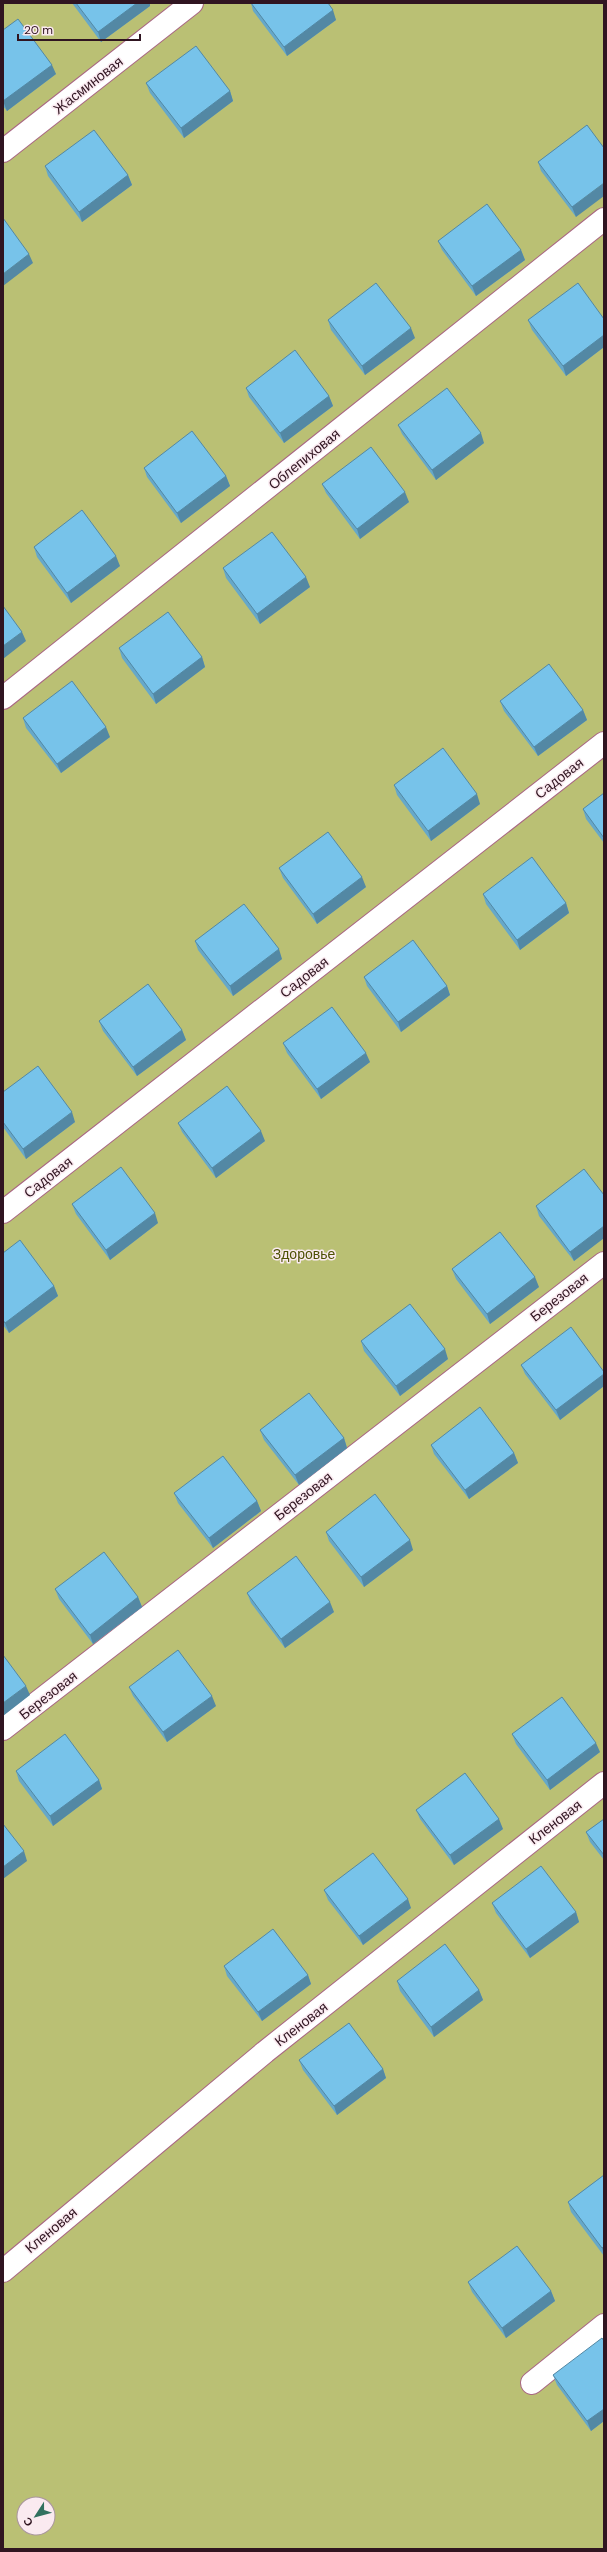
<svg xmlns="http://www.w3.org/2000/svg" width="607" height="2552" viewBox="0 0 607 2552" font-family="'DM Sans',sans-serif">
	<rect width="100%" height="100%" fill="#f7d8e4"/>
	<path fill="#bac074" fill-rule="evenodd" d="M3 3H604V2549H3ZM24 2504H48V2528H24Z"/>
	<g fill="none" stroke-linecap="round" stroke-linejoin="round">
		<g stroke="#a96683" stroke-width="24">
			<path id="minor" d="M3 151 192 3
				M3 698 604 219
				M3 1212 604 743
				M3 1729 604 1263
				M3 2271 265 2052 604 1783
				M532 2383 604 2325"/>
		</g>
		<use href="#minor" stroke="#fff" stroke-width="22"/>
	</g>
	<path fill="#66a8c9" d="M72 3H150V6L101 42Z
		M251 3H328L336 20 287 56 253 11Z
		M3 30 56 74 7 111 3 106Z
		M146 83 230 91 233 101 184 138 150 93Z
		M587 125 576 217 541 171 538 162Z
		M45 166 128 175 132 185 82 222 48 176Z
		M438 241 521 250 525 260 476 296 442 250Z
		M604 319V347L566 376 532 330 528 320Z
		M328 320 415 338 365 375 331 330Z
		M246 388 329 396 333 406 284 443 249 397Z
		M398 425 484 443 436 480 402 434Z
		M144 468 226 476 230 486 181 523 147 477Z
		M322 484 409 502 360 539 326 493Z
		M34 547 120 566 71 603 37 557Z
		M223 568 310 587 260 624 226 578Z
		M119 648 202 657 205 667 156 704 122 658Z
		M500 701 583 710 587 720 538 756 504 711Z
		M23 718 110 737 61 773 26 728Z
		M394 785 480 804 431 841 397 795Z
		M604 793V843L586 819 583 809Z
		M279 868 366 887 317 924 283 878Z
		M483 894 566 903 569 913 520 950 486 904Z
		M195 941 282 959 233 996 198 950Z
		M364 977 447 986 450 995 401 1032 367 986Z
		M99 1021 182 1030 186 1040 137 1076 103 1031Z
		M283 1043 370 1062 321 1099 287 1053Z
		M3 1092 75 1122 26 1159 3 1127Z
		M178 1123 265 1141 216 1178 182 1132Z
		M604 1195V1238L574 1261 539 1216 536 1206Z
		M72 1204 158 1223 110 1260 76 1214Z
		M3 1253 54 1286 58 1296 9 1333 3 1325Z
		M452 1269 539 1287 490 1324 456 1279Z
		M361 1341 448 1359 400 1396 364 1351Z
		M521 1365 604 1372V1386L560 1420 525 1374Z
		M260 1430 344 1438 347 1448 299 1485 264 1440Z
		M431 1445 514 1453 518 1463 469 1499 434 1454Z
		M174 1493 257 1501 261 1511 213 1548 178 1503Z
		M326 1532 413 1550 364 1587 329 1541Z
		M55 1589 138 1597 142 1607 93 1644 59 1599Z
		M247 1593 334 1612 285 1648 251 1603Z
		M129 1687 216 1706 167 1742 133 1696Z
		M512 1734 600 1752 550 1790 516 1744Z
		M16 1771 99 1780 102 1789 53 1826 19 1781Z
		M416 1810 503 1829 454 1865 420 1819Z
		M604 1819V1860L590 1842 586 1832Z
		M324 1890 411 1908 363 1945 328 1900Z
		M492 1903 576 1912 579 1922 530 1958 496 1913Z
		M224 1966 308 1975 311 1984 262 2021 227 1976Z
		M397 1981 479 1990 483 2000 434 2037 400 1991Z
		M299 2060 383 2069 386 2078 337 2115 303 2070Z
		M604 2175V2256L571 2212 568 2202Z
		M468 2282 551 2291 555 2301 506 2338 472 2292Z
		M604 2341V2421L591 2431 557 2385 553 2375Z"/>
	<path fill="#5388a4" d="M137 3H150V6L101 42 98 32Z
		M333 10 336 20 287 56 284 47Z
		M52 65 56 74 7 111 3 101Z
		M230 91 233 101 184 138 181 128Z
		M128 175 132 185 82 222 79 212Z
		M604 183V196L576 217 572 207Z
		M521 250 525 260 476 296 472 286Z
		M29 254 33 263 3 286V274Z
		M411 328 415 338 365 375 362 366Z
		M604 335V347L566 376 563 366Z
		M329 396 333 406 284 443 280 433Z
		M481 433 484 443 436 480 432 470Z
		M226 476 230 486 181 523 177 513Z
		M405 492 409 502 360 539 357 529Z
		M116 556 120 566 71 603 67 593Z
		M306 577 310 587 260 624 257 614Z
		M22 632 26 641 3 659V646Z
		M202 657 205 667 156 704 153 694Z
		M583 710 587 720 538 756 534 747Z
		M106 727 110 737 61 773 57 764Z
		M477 794 480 804 431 841 428 831Z
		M362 877 366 887 317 924 313 914Z
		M566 903 569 913 520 950 517 940Z
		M279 949 282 959 233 996 230 986Z
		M447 986 450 995 401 1032 398 1022Z
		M182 1030 186 1040 137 1076 133 1067Z
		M366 1053 370 1062 321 1099 317 1089Z
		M72 1112 75 1122 26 1159 23 1149Z
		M261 1131 265 1141 216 1178 212 1168Z
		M155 1213 158 1223 110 1260 106 1250Z
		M604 1226V1238L574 1261 570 1252Z
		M535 1277 539 1287 490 1324 487 1314Z
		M54 1286 58 1296 9 1333 5 1323Z
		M445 1349 448 1359 400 1396 396 1386Z
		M604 1374V1386L560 1420 556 1410Z
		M344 1438 347 1448 299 1485 295 1475Z
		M514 1453 518 1463 469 1499 465 1490Z
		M257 1501 261 1511 213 1548 209 1538Z
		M410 1540 413 1550 364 1587 361 1577Z
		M138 1597 142 1607 93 1644 90 1635Z
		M330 1602 334 1612 285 1648 281 1639Z
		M26 1686 30 1695 3 1716V1703Z
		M212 1696 216 1706 167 1742 163 1732Z
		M596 1743 600 1752 550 1790 547 1780Z
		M99 1780 102 1789 53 1826 50 1816Z
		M499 1819 503 1829 454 1865 450 1855Z
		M24 1851 27 1861 3 1879V1867Z
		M408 1899 411 1908 363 1945 359 1936Z
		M576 1912 579 1922 530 1958 526 1949Z
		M308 1975 311 1984 262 2021 258 2012Z
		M479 1990 483 2000 434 2037 431 2027Z
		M383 2069 386 2078 337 2115 334 2106Z
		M604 2246V2254L602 2248Z
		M551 2291 555 2301 506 2338 502 2328Z
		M604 2409V2421L591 2431 587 2421Z"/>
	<path fill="#77c3ea" stroke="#5388a4" d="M76 3H137L98 32Z
		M251 3H328L333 10 284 47Z
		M18 19 52 65 3 101V30Z
		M196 46 230 91 181 128 146 83Z
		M587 125 604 148V183L572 207 538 162Z
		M94 130 128 175 79 212 45 166Z
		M487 204 521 250 472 286 438 241Z
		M3 218 29 254 3 274Z
		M376 283 411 328 362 366 328 320Z
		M578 283 604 319V335L563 366 528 320Z
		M295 350 329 396 280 433 246 388Z
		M447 388 481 433 432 470 398 425Z
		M192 431 226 476 177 513 144 468Z
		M371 447 405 492 357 529 322 484Z
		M82 510 116 556 67 593 34 547Z
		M272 532 306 577 257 614 223 568Z
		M3 606 22 632 3 646Z
		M168 612 202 657 153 694 119 648Z
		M549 664 583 710 534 747 500 701Z
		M72 681 106 727 57 764 23 718Z
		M443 748 477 794 428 831 394 785Z
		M604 793V838L583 809Z
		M328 832 362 877 313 914 279 868Z
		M532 857 566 903 517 940 483 894Z
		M244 904 279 949 230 986 195 941Z
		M413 940 447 986 398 1022 364 977Z
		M148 984 182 1030 133 1067 99 1021Z
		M332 1007 366 1053 317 1089 283 1043Z
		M38 1066 72 1112 23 1149 3 1122V1092Z
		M227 1086 261 1131 212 1168 178 1123Z
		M121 1167 155 1213 106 1250 72 1204Z
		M584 1169 604 1195V1226L570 1252 536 1206Z
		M500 1232 535 1277 487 1314 452 1269Z
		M20 1240 54 1286 5 1323 3 1320V1253Z
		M410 1304 445 1349 396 1386 361 1341Z
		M571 1327 604 1372V1374L556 1410 521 1365Z
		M309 1393 344 1438 295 1475 260 1430Z
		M480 1407 514 1453 465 1490 431 1445Z
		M223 1456 257 1501 209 1538 174 1493Z
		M375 1494 410 1540 361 1577 326 1532Z
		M104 1552 138 1597 90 1635 55 1589Z
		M296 1556 330 1602 281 1639 247 1593Z
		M178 1650 212 1696 163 1732 129 1687Z
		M3 1655 26 1686 3 1703Z
		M562 1697 596 1743 547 1780 512 1734Z
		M65 1734 99 1780 50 1816 16 1771Z
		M465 1773 499 1819 450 1855 416 1810Z
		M604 1819V1855L586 1832Z
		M3 1824 24 1851 3 1867Z
		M373 1853 408 1899 359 1936 324 1890Z
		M541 1866 576 1912 526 1949 492 1903Z
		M273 1929 308 1975 258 2012 224 1966Z
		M445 1944 479 1990 431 2027 397 1981Z
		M349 2023 383 2069 334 2106 299 2060Z
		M604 2175V2246L602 2248 568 2202Z
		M517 2246 551 2291 502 2328 468 2282Z
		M602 2338 604 2341V2409L587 2421 553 2375Z"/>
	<g text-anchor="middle" stroke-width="3" stroke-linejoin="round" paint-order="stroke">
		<g font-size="14" fill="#301521" stroke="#faeaf0">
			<text transform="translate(88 85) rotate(-38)" y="5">Жасминовая</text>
			<text transform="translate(304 459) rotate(-39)" y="5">Облепиховая</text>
			<text transform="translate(559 778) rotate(-38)" y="5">Садовая</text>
			<text transform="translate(304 977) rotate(-38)" y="5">Садовая</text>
			<text transform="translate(48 1177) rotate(-38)" y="5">Садовая</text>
			<text transform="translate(559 1297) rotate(-38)" y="5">Березовая</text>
			<text transform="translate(303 1496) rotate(-38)" y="5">Березовая</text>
			<text transform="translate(48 1695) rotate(-38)" y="5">Березовая</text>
			<text transform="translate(555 1822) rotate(-38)" y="5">Кленовая</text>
			<text transform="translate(301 2024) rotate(-38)" y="5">Кленовая</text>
			<text transform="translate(51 2230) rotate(-40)" y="5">Кленовая</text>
		</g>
		<g font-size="14" fill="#4e5104" stroke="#faeaf0">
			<text x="304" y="1259">Здоровье</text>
		</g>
	</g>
	<rect width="607" height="2552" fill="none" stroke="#301521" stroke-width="8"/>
	<g transform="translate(36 2516) rotate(234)"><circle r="19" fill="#faeaf0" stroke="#a9959d"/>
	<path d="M0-3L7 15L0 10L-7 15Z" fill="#31715f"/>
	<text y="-6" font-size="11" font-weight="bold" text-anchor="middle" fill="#301521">С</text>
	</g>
	<path d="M18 34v6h122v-6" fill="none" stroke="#301521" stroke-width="2"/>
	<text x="24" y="34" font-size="12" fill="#301521" stroke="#faeaf0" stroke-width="3" paint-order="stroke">20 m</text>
</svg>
